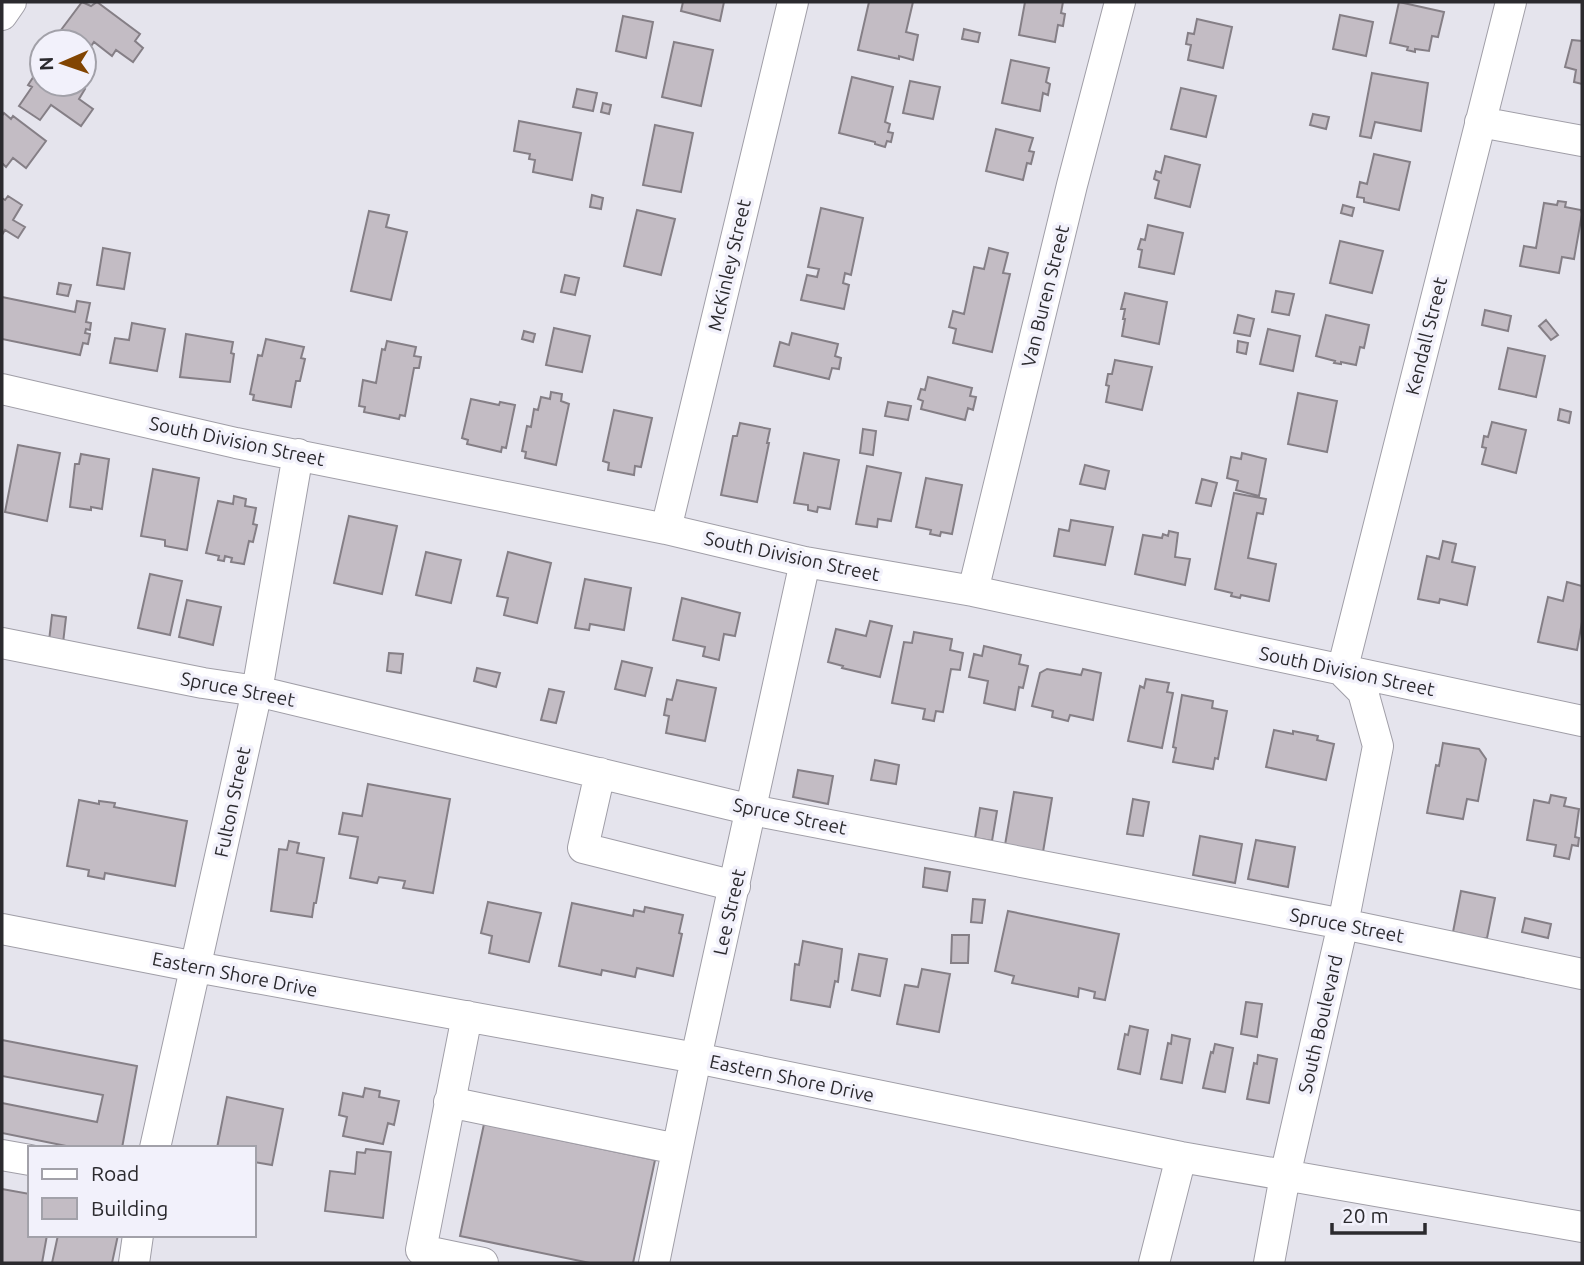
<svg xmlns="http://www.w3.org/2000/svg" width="1584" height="1265" viewBox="0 0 1584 1265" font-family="Ubuntu,sans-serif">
	<rect width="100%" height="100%" fill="#e5e4ed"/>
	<path fill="#c3bcc4" stroke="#857f86" stroke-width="2" d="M82 2 91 6 97 2 140 34 135 41 143 48 133 62 116 50 112 56 94 42 84 56V42H64L69 36 58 34Z
		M683 2H724L720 21 681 11Z
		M869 2H913L906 32 918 35 913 60 899 56V59L858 50Z
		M1025 2H1063L1061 13 1065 14 1063 26 1058 25 1055 42 1019 35Z
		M1399 2 1444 12 1438 37 1432 36 1429 51 1415 49V52L1407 50 1408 47 1390 43Z
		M1340 15 1373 22 1366 56 1333 49Z
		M623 16 653 22 646 58 616 51Z
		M1197 19 1232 27 1223 68 1188 60 1191 45 1186 44 1188 33 1194 34Z
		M964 29 980 33 978 42 962 39Z
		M1572 40 1582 41V84L1574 82 1576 70 1565 67Z
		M674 42 713 50 701 106 662 97Z
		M1011 60 1049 68 1046 82 1050 84 1048 95 1043 93 1040 111 1002 103Z
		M36 73 40 76 42 73V84H79L85 89 79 99 93 109 81 126 51 105 40 120 19 106 32 87 28 85Z
		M1372 73 1428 83 1421 131 1375 122 1371 138 1360 136Z
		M852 77 893 87 885 122 890 124 888 132 893 133 891 142 887 141 885 147 875 144V142L839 133Z
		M910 81 940 87 933 119 903 113Z
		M1181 88 1216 96 1206 137 1171 129Z
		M577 89 597 93 593 111 573 107Z
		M603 103 611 105 609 114 601 112Z
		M4 113 11 119 13 116 46 141 26 168 13 158 6 167 2 163V116Z
		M1313 114 1329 117 1326 129 1310 125Z
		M519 121 581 133 572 180 533 172 535 160 529 159 530 154 514 151Z
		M655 125 693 133 681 192 643 185Z
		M996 129 1033 138 1029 151 1034 152 1031 164 1027 163 1023 180 986 171Z
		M1374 154 1410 162 1399 210 1364 202V198L1357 197 1360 182 1367 184Z
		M1165 156 1200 165 1190 207 1155 198 1159 181 1154 179 1156 171 1161 173Z
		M592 195 603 198 601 209 590 207Z
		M8 196 22 205 13 220 25 227 18 238 5 230 2 235V198L5 200Z
		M1558 201 1566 202 1565 207 1581 210 1582 214 1574 259 1562 257 1559 273 1520 266 1524 246 1536 248 1544 203 1557 205Z
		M1343 205 1354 208 1352 216 1341 213Z
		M821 208 863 218 851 275 845 273 843 283 849 285 844 309 801 300 807 275 817 277 819 269 808 267Z
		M637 210 675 219 661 275 624 266Z
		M369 211 389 215 386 227 407 232 391 300 351 291Z
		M1148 225 1183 233 1174 274 1139 267 1142 250 1138 249 1141 239 1145 240Z
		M1340 241 1383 251 1372 293 1330 283Z
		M103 248 130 253 124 289 97 285Z
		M989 248 1008 253 1003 273 1010 274 992 352 953 343 956 329 949 327 953 311 964 314 974 267 984 269Z
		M565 275 579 278 575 295 561 292Z
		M59 283 71 285 68 296 57 294Z
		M1276 291 1294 294 1289 315 1272 312Z
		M1125 293 1167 302 1159 344 1122 336 1125 319H1123L1125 309H1121Z
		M2 297 75 312 77 301 90 303 86 322 91 323 90 330 86 329 85 333 90 334 88 344 83 343 80 355 2 339Z
		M1485 310 1511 316 1508 331 1482 325Z
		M1238 315 1254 319 1250 336 1234 333Z
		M1326 315 1369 325 1364 348 1360 347 1356 365 1341 362V364L1334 363 1335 361 1316 356Z
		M1546 320 1558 335 1551 340 1539 326Z
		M132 323 165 329 157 371 110 363 115 338 129 340Z
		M554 328 590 336 582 372 546 365Z
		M1268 329 1300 336 1293 371 1260 364Z
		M524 331 535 334 533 342 522 339Z
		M792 333 838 344 835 356 841 358 839 369 832 368 829 379 774 366 780 342 789 345Z
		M186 334 233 342 231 353 234 354 230 382 180 377Z
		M266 339 304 347 301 358 305 359 300 381H296L291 407 253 400 254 395 250 394 258 355 262 356Z
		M387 341 416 347 414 356 421 357 419 368H414L405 416 400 415 399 419 364 412 365 407 359 406 363 380 376 383 382 349 385 350Z
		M1238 341 1248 343 1246 354 1237 352Z
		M1508 348 1545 356 1536 397 1499 389Z
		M1115 360 1152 367 1142 410 1106 402 1109 386 1106 385 1108 374H1112Z
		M928 377 972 388 970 396 976 397 973 410 968 408 965 420 921 409 923 401 918 399 921 389 925 390Z
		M551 392 562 394 561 401 569 404 556 465 525 458 526 452 522 451 527 426 531 427 534 409 538 410 541 397 550 399Z
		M1298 393 1337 401 1327 452 1288 444Z
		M471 399 499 405 500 402 515 405 506 448 502 447 501 452 467 444 468 440 462 438Z
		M888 402 911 406 908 420 885 416Z
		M1560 409 1571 412 1569 423 1558 420Z
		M614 410 652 418 641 467 635 466 634 475 608 470 609 463 603 461Z
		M1492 422 1526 430 1516 473 1482 464 1486 448 1482 447 1484 436 1488 437Z
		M740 423 770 429 767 443H769L757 502 721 495 733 436H737Z
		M863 429 876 431 873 455 860 453Z
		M18 445 60 453 47 521 5 512Z
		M804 453 839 460 830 509 818 507 817 512 808 510V505L794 503Z
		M1242 453 1266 459 1259 496 1236 490 1238 481 1227 478 1231 457 1241 459Z
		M81 454 109 459 102 509 91 507V510L70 507 75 464H79Z
		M1085 465 1109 471 1105 489 1080 484Z
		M867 466 901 473 891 521 878 519 877 527 856 524Z
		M153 469 199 478 187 550 165 546V540L141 536Z
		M926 478 962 485 952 534 941 532 940 536 930 534 931 530 916 527Z
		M1202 479 1217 483 1211 506 1196 503Z
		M1234 493 1266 499 1263 514 1257 513 1248 558 1276 564 1269 601 1241 595 1240 598 1231 596 1232 593 1215 589Z
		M234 496 246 499 245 506 256 508 253 524 257 525 253 542 249 541 244 564 231 562 232 558 225 556 224 561 218 560 219 556 206 553 218 501 233 504Z
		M349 516 397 526 382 594 334 583Z
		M1071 520 1113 527 1105 565 1054 556 1059 529 1069 531Z
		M1169 531 1178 533 1175 557 1190 559 1185 585 1135 574 1143 535 1162 538 1163 534 1168 536Z
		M1443 541 1456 544 1452 562 1475 567 1467 605 1440 599 1439 603 1418 599 1427 556 1439 559Z
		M426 552 461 560 451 603 416 595Z
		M508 552 551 563 537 623 504 615 508 598 497 596Z
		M150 574 182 581 170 635 138 628Z
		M585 579 631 588 624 630 590 624 589 630 575 628Z
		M1567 582 1582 586V622L1577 650 1538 642 1548 597 1563 601Z
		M682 598 740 613 735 636 724 634 719 660 703 656 705 647 673 640Z
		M187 600 221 607 213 645 179 637Z
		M52 615 66 617 63 643 49 641Z
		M870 621 892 626 880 677 842 668 843 666 828 662 836 629 866 636Z
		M914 632 952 639 950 650 963 653 960 670 951 669 943 712 936 711 934 721 923 719 925 709 892 703 904 642 912 643Z
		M984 646 1021 655 1019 664 1028 666 1023 688 1019 687 1015 710 984 703 988 681 969 677 974 654 982 656Z
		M389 653 403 654 401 673 387 671Z
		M622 661 652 668 645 696 615 689Z
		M477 668 500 673 496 687 474 681Z
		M1047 669 1081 675 1083 669 1101 673 1093 720 1070 715 1068 721 1052 717 1053 711 1032 706 1040 673Z
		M1146 679 1169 683 1167 692 1173 693 1162 748 1128 741 1140 686 1144 688Z
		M677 680 716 688 705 741 666 733 669 716 664 715 667 699 672 700Z
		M549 689 564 692 556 723 541 720Z
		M1182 695 1213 701 1212 708 1227 711 1218 759 1215 758 1213 769 1173 762 1176 748 1173 747Z
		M1274 730 1293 734V731L1318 736 1317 740 1334 744 1326 780 1266 767Z
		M1443 743 1479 749 1486 759 1478 801 1467 799 1463 819 1427 813 1436 765 1439 766Z
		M875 760 899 765 896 784 871 780Z
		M798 770 833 776 828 804 793 797Z
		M368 784 450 799 433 893 403 888 405 881 379 877 377 883 350 878 358 837 339 834 343 813 362 816Z
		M1014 792 1052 798 1043 852 1005 845Z
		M1551 795 1566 798 1564 806 1579 809 1575 837 1579 838 1578 846 1572 845 1569 859 1554 856 1556 845 1527 840 1534 800 1549 803Z
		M1133 799 1149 802 1143 836 1127 834Z
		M79 800 99 804V801L115 803 114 807 187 821 175 886 105 873 104 879 88 876 89 870 67 866Z
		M980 808 997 811 992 841 975 838Z
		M1200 836 1242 844 1235 883 1193 875Z
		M1256 840 1295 847 1288 887 1248 879Z
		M289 841 299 843 297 853 324 858 316 903H314L312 917 271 911 279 849 287 850Z
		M925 868 950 872 947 891 923 887Z
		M1461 891 1495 898 1487 938H1482L1481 944 1462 940 1464 934 1453 932Z
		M973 899 985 900 982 923 971 922Z
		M488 902 541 913 529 962 489 953 492 936 481 933Z
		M572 903 633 916 634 910 644 912 645 907 683 915 679 933 682 934 673 976 637 968 635 977 602 970 601 975 559 966Z
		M1008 911 1119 934 1105 1000 1094 998 1095 992 1079 988 1078 997 1012 983 1014 976 995 971Z
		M1525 918 1551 924 1548 938 1522 932Z
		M952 935H969L968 963H951Z
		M803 941 842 949 838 982 835 981 830 1007 791 1000 795 964 799 965Z
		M859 954 887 959 880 996 852 990Z
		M922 969 950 974 939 1032 897 1024 905 985 918 987Z
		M1246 1002 1262 1004 1257 1037 1241 1034Z
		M1130 1026 1148 1030 1140 1074 1118 1069 1125 1034 1128 1035Z
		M1172 1035 1190 1039 1182 1083 1161 1079 1168 1043 1171 1044Z
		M2 1040 137 1066 122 1148H76L2 1133V1103L97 1122 103 1095 2 1076Z
		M1215 1044 1233 1048 1225 1092 1203 1088 1211 1052 1213 1053Z
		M1258 1055 1277 1059 1269 1103 1247 1099 1254 1063 1257 1064Z
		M365 1088 380 1091 379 1097 399 1101 394 1125 388 1123 383 1144 343 1136 347 1117 339 1115 343 1093 363 1097Z
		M227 1097 283 1109 272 1165 254 1162V1148H217Z
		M484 1124 655 1160 633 1263H590L460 1236Z
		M366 1149 391 1152 383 1218 325 1211 330 1171 355 1174 357 1152 365 1153Z
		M2 1189 30 1194V1235H47L42 1263H2Z
		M58 1235H118L112 1263H52Z"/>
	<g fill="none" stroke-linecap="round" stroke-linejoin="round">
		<g stroke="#a09ea7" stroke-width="32">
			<path id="minor" d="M2 15 11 2
				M1480 122 1582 141
				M2 389 236 443 666 529 805 562 973 591 1582 721
				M666 529 793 2
				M973 591 1072 185 1120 2
				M2 643 203 683 257 691 752 810 1343 924 1582 974
				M600 773 583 848 735 886
				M2 929 196 967 696 1058 1181 1157 1582 1227
				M467 1016 421 1250 483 1263
				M449 1102 677 1149
				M155 1148 257 691 298 454
				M2 1155 30 1160
				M134 1263 138 1235
				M654 1263 696 1058 805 562
				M1154 1263 1181 1157
				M1269 1263 1285 1176 1343 924 1378 746 1363 692 1342 671 1511 2"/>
		</g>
		<use href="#minor" stroke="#fff" stroke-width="30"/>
	</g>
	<g text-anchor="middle" stroke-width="7" stroke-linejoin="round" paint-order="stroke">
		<g font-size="19" fill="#2b2a2e" stroke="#f2f1fb">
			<text transform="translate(729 265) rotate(-77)" y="7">McKinley Street</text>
			<text transform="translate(1045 296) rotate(-76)" y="7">Van Buren Street</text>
			<text transform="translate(1426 336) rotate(-76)" y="7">Kendall Street</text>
			<text transform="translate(237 441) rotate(12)" y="7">South Division Street</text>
			<text transform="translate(792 556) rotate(12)" y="7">South Division Street</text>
			<text transform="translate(1347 671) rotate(12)" y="7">South Division Street</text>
			<text transform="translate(238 689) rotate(11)" y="7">Spruce Street</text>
			<text transform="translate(232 802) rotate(-78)" y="7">Fulton Street</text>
			<text transform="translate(790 816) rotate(12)" y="7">Spruce Street</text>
			<text transform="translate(729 912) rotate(-77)" y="7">Lee Street</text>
			<text transform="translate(1347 925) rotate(11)" y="7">Spruce Street</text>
			<text transform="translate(235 974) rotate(11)" y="7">Eastern Shore Drive</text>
			<text transform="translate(1320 1024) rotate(-77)" y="7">South Boulevard</text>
			<text transform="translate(792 1078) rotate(12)" y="7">Eastern Shore Drive</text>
		</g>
	</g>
	<rect width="1584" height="1265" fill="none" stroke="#2b2a2e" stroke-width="7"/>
	<rect x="28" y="1146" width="228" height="91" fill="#f2f1fb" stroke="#a2a1a9" stroke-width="2"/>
	<rect x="42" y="1169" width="35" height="10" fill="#ffffff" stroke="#a2a1a9" stroke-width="2"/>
	<text x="91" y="1181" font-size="21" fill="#2b2a2e">Road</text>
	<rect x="42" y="1198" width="35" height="21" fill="#c3bcc4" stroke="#a2a1a9" stroke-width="2"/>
	<text x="91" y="1216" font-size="21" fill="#2b2a2e">Building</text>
	<g transform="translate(63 63) rotate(268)"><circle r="33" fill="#f2f1fb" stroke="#a2a1a9" stroke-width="2"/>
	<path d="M0-5L12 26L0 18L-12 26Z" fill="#824502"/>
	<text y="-10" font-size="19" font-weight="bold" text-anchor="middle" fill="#2b2a2e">N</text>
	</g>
	<path d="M1332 1223v10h93v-10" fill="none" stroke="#2b2a2e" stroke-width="3.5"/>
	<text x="1342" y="1223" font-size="21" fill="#2b2a2e" stroke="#f2f1fb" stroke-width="5" paint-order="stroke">20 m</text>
</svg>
